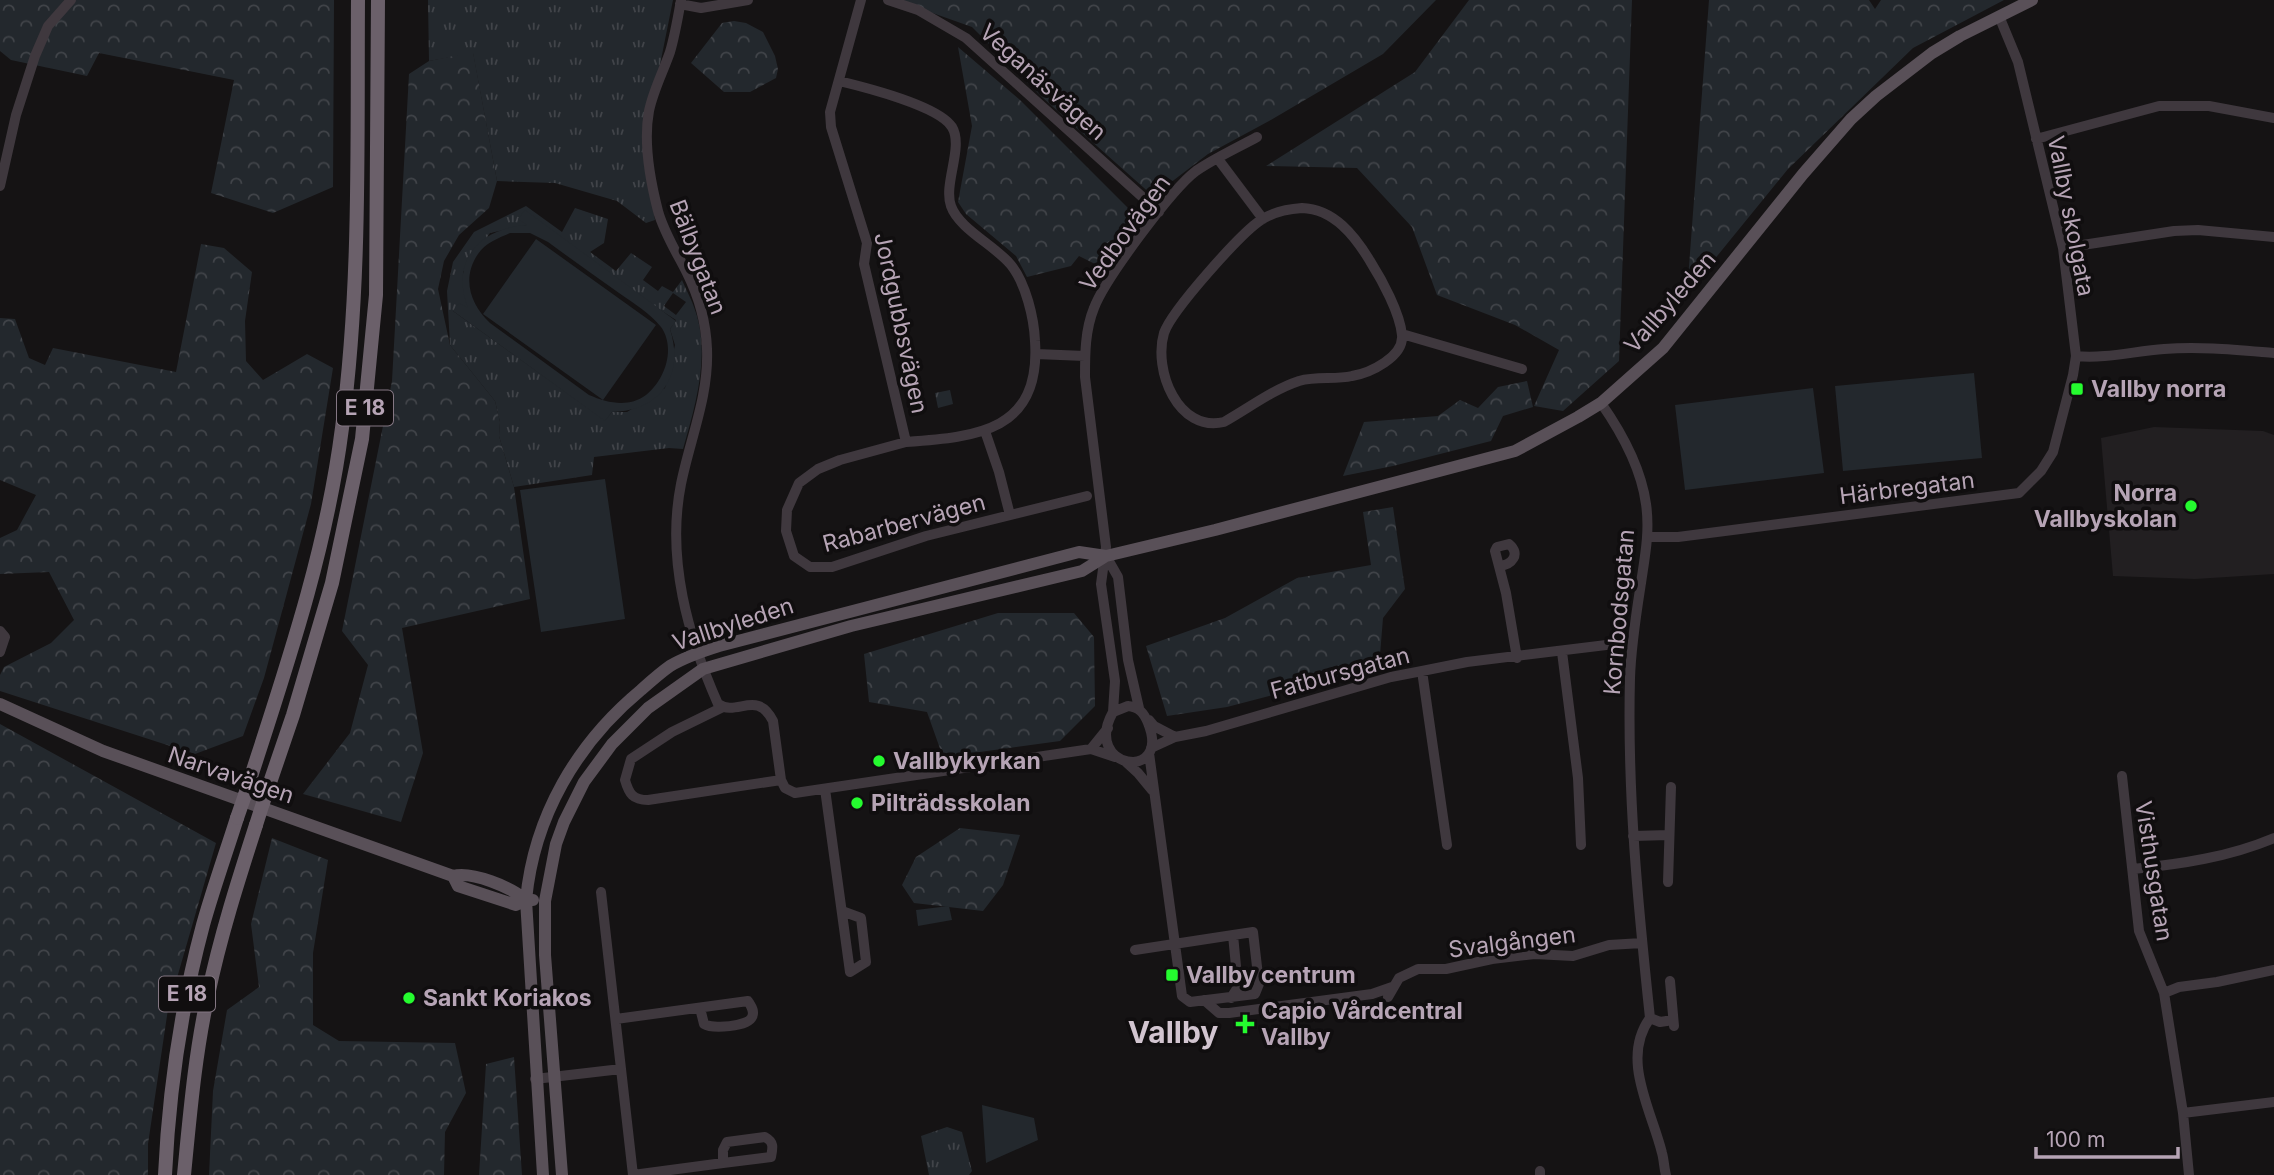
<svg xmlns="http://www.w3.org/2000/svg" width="2274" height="1175" viewBox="0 0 2274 1175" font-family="Inter,sans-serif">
	<defs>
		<pattern id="grass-tufts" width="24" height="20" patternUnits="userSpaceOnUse" patternTransform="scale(1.75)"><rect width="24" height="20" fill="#23282d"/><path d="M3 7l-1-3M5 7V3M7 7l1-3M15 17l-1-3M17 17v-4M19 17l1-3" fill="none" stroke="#414449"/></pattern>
		<pattern id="forest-crowns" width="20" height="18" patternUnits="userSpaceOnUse" patternTransform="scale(1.75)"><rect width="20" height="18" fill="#23282d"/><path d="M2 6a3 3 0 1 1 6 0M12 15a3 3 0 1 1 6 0" fill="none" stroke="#414449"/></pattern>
	</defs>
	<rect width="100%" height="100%" fill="#151314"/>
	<path fill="#221f21" d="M2154 427 2263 431 2274 435V574L2195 579 2113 576 2101 438Z"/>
	<path fill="url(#grass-tufts)" fill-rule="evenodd" d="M428 0H673L643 149 655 220 646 223 617 201 555 183 497 181 473 53 429 61Z
		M526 206 562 232 575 208 608 219 604 243 590 252 616 271 631 253 652 267 643 280 658 291 662 286 673 292 682 280C686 290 692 300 695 310 711 355 695 406 683 449L669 448 594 457 592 475 514 487 499 436 500 422 495 401 450 345 447 291 453 262 474 232ZM528 225 676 320 670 329 675 345 665 388 627 412H612L605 420 453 311 469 309 463 272 490 233ZM673 293 686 302 676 315 664 306Z
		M950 390 953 404 938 408 935 393Z
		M947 1127 962 1132 972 1171 969 1175H929L921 1136Z"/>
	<path fill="url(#forest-crowns)" d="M0 0H334L333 187 273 213 211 193 234 80 99 53 87 76 11 60 0 51Z
		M896 0H1436L1383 54 1269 121 1208 154 1153 196 1043 98 972 27Z
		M1469 0H1632L1619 361 1563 411 1534 406 1559 350 1515 325 1437 295 1412 227 1357 168 1266 166 1415 72Z
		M1709 0H1869L1875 9 1881 0H2004L1913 48 1788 169 1687 293Z
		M734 21 746 23 763 32 775 56 778 69 776 78 750 92H724L691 63 722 23Z
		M958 47 1020 100 1138 218 1103 268 1079 256 1071 266 1027 277 1016 256 966 214 958 202 972 126Z
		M473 52 497 181 489 208 459 235 444 261 438 289 450 345 495 401 500 422 499 436 514 487 530 599 402 628 423 753 401 822 303 794 350 733 368 665 342 631 392 381 409 74 429 61Z
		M201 244 224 248 252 272 245 321 246 361 263 380 307 354 333 368 311 504 264 678 243 736 195 754 0 691V675L4 667 51 643 74 620 49 572 0 574V538L17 530 36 495 0 480V318L15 319 29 358 45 365 53 348 176 372Z
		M1527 381 1533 407 1503 416 1491 441 1393 466 1343 476 1364 422 1438 416 1460 400 1478 408 1498 387Z
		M1393 507 1405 589 1383 618 1379 667 1227 707 1167 716 1146 646 1225 618 1297 578 1371 565 1363 512Z
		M998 613H1074L1094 637 1095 706 1060 741 943 757 927 712 869 702 864 654Z
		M0 724 216 843 168 1009 148 1144V1175H0Z
		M960 828 1020 835 1003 885 983 911 914 903 902 885 916 857Z
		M272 838 328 860 313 953V1025L339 1041 455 1043 466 1093 445 1132 444 1175H209L213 1091 227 1010 259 987 251 924Z
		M514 1057 522 1175H479L486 1064Z"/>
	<path fill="#23282d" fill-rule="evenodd" d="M525 210 676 321 670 329C685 376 660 411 612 412L605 421 453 311 459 303 468 308C450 261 479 228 527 225L518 219ZM510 233H530L548 242C571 259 595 276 619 293 633 303 650 313 661 327 676 348 665 380 646 395 628 408 608 403 589 395L490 323C471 305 461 279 478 254 485 243 499 238 510 233Z
		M536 239 656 325 603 400 483 314Z
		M1974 373 1982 458 1843 471 1835 386Z
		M1813 388 1824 473 1685 490 1675 405Z
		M605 479 625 619 541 632 520 490Z
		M949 906 952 920 918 926 916 910Z
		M982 1105 1034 1118 1038 1140 986 1163Z"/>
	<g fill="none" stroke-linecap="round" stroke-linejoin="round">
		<path stroke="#3f383e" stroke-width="10" d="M681 0C678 17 675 35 670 52 663 72 653 91 649 111 643 143 650 180 658 211 664 233 677 253 687 273 699 297 706 323 707 349 709 396 690 439 681 484 666 559 688 636 718 704 737 717 757 689 773 721L781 780 785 788 795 793 1091 749 1115 757
			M888 0 918 10 966 38 1159 212
			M680 4 701 8 748 0
			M839 81C864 87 939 106 952 127 964 147 943 184 951 206 959 229 996 246 1011 265 1026 284 1034 318 1035 341 1041 431 978 437 906 442L864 264 867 243 831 127 830 112 861 0
			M2036 139 2159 106H2209L2274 118
			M1218 159 1263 219
			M0 186 16 115 35 56 48 26 71 0
			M1302 208C1334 209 1355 236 1370 261 1382 280 1400 313 1402 335 1404 357 1370 373 1352 376 1335 380 1317 376 1299 381 1272 390 1249 408 1224 422 1178 433 1153 370 1164 333 1172 310 1241 233 1261 220 1273 212 1288 209 1302 208Z
			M2063 248 2174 231 2198 230 2274 237
			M1402 334 1522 369
			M1036 354 1085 356
			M2076 356C2105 359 2135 351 2164 349 2200 346 2238 350 2274 353
			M1601 403C1622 433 1641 467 1646 504 1650 531 1645 556 1641 583 1636 615 1631 646 1630 678 1627 792 1638 905 1650 1018 1620 1059 1652 1111 1662 1153 1664 1160 1664 1168 1666 1175
			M985 431 999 472 1010 515
			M906 442 840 460 818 469 799 483 787 510 786 531 794 556 810 567H832L926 536 1087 496
			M1648 537H1678L2019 493 2041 471 2053 452 2073 375 2076 356 2063 248 2018 62 1999 16
			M1106 556 1118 577 1128 660 1139 708
			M1499 566C1512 565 1521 554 1509 544L1497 547 1495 551 1506 593 1517 658
			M0 631 5 637 0 652
			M1562 652 1578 778 1581 845
			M1422 671 1447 845
			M1128 706C1139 707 1144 713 1148 723 1172 783 1081 769 1113 712Z
			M723 707 672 732 631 759 625 780C629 794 633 800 648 800L781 780
			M1113 712 1115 681 1101 584 1106 547 1085 377C1085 354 1085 330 1094 308 1105 279 1172 189 1196 171 1215 158 1237 148 1257 137
			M1149 720 1154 726 1175 737
			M1151 748 1175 737 1206 731 1391 677 1422 671 1467 662 1631 642
			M1091 749 1108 728
			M1149 753 1182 996 1190 1002 1255 994 1259 984 1253 932 1233 935
			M1126 762 1138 773 1152 790
			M2122 776 2139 931 2164 993 2183 1113 2189 1175
			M825 789 850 972 866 962 861 918 842 911
			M1633 836 1669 835
			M2133 869C2181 864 2229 857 2274 838
			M1668 882 1671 787
			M601 892 633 1175 723 1163V1150L727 1142 765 1137C774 1142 773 1147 771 1157L723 1163
			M1135 950 1233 935 1238 987 1231 998
			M1670 981 1674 1026
			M2164 993 2179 987 2217 982 2274 970
			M1388 997 1399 978 1418 969H1446L1492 959 1535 954 1573 956 1609 945 1642 943
			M1204 1000 1219 1013H1229L1372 994 1392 987
			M1650 1018 1660 1022 1673 1020
			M616 1019 748 1001C751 1006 755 1011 752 1017 748 1027 712 1029 704 1024L700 1008
			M535 1079 621 1069
			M2183 1113 2274 1102
			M1540 1171V1175"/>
		<path stroke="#595058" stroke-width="12" d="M0 704 103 751 453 876C472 871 511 887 526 900
			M453 876 458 886 516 905 526 900H533
			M543 1175 526 900C534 816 577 743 641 690 650 682 660 673 670 666 685 657 703 651 719 646L1079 552 1106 556
			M562 1175 545 955V901L556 844 564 822 584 782 612 744 648 708 703 669 851 626 1082 571 1106 556 1215 530 1515 451 1578 417 1601 403 1663 348 1803 174 1851 119 1876 96 1932 53 1960 36 2032 0"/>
		<path stroke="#6b606a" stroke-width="14" d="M245 795C284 674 326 554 342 428 361 286 357 143 358 0
			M263 803 293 715 332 583 362 439 376 295 378 0
			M165 1175C169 1090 181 1007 203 925 213 889 226 853 237 818
			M184 1175C190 1114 195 1054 208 995 220 937 238 881 256 825"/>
		<path stroke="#6b606a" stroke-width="14" d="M237 818 245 795
			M256 825 263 803"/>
	</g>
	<g fill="#25fb2f" stroke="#100e0f" stroke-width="2.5">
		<rect x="2070" y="382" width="14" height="14" rx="3.5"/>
		<circle cx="2191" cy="506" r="7"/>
		<circle cx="879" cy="761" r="7"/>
		<circle cx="857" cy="803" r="7"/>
		<rect x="1165" y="968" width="14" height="14" rx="3.5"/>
		<circle cx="409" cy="998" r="7"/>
		<path d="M1241.5 1013.5h7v7h7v7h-7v7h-7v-7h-7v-7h7z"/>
	</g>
	<g text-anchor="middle" stroke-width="7" stroke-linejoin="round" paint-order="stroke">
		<g fill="#100e0f" stroke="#847783" stroke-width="2">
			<rect x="337" y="390.5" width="56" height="35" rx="5"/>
			<rect x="159" y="976.5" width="56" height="35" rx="5"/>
		</g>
		<g font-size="21" font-weight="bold" fill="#b6a4b5">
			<text x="365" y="415">E 18</text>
			<text x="187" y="1001">E 18</text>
		</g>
		<g font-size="23" fill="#b6a4b5" stroke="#100e0f">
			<text transform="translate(1043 82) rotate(42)" y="8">Veganäsvägen</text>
			<text transform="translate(2071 216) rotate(79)" y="8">Vallby skolgata</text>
			<text transform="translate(1125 233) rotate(-54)" y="8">Vedbovägen</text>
			<text transform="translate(698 257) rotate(69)" y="8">Bälbygatan</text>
			<text transform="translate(1670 302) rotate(-49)" y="8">Vallbyleden</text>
			<text transform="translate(901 323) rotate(78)" y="8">Jordgubbsvägen</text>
			<text transform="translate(1907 488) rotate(-7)" y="8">Härbregatan</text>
			<text transform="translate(904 523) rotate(-15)" y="8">Rabarbervägen</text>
			<text transform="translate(1619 612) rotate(-85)" y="8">Kornbodsgatan</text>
			<text transform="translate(733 624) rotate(-18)" y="8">Vallbyleden</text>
			<text transform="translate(1340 673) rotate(-15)" y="8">Fatbursgatan</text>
			<text transform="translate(231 775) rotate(19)" y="8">Narvavägen</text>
			<text transform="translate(2154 871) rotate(81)" y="8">Visthusgatan</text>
			<text transform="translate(1512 942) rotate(-7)" y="8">Svalgången</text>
		</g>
		<g font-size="23" font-weight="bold" fill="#b6a4b5" stroke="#100e0f" text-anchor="start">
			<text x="2091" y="397">Vallby norra</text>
			<text x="2177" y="501" text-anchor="end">Norra<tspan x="2177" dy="26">Vallbyskolan</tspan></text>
			<text x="893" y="769">Vallbykyrkan</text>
			<text x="871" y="811">Pilträdsskolan</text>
			<text x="1186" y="983">Vallby centrum</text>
			<text x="423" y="1006">Sankt Koriakos</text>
			<text x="1261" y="1019">Capio Vårdcentral<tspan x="1261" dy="26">Vallby</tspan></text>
		</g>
		<g font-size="30" font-weight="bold" fill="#d2c5d0" stroke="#100e0f">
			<text x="1173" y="1043">Vallby</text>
		</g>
	</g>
	<path d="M2036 1147v10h142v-10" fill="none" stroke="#b6a4b5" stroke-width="3.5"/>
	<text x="2046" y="1147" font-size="21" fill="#b6a4b5" stroke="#100e0f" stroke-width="5" paint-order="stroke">100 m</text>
</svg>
